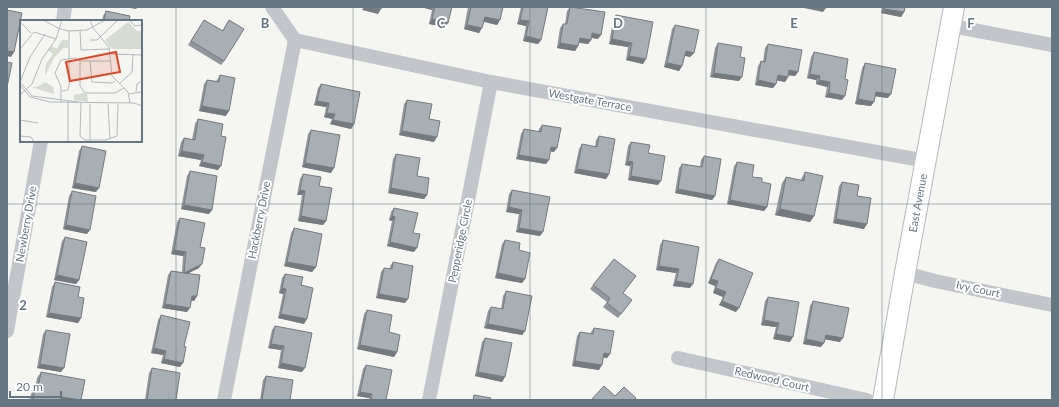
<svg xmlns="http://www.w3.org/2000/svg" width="1059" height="407" viewBox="0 0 1059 407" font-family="Lato,sans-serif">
	<rect width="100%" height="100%" fill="#f5f5f1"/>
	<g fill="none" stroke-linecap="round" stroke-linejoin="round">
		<g stroke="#b4babe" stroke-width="22">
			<g id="secondary">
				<path id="s1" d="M883 400 905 273 954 7"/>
			</g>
		</g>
		<path stroke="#c2c6c9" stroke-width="14" d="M272 7 295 40 491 82 926 161
			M63 21 65 7
			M952 26 1052 45
			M905 273 935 281 1052 305
			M7 331 41 141
			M678 358 867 400
			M224 400 295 40
			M429 400 491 82"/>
		<use href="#secondary" stroke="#fff" stroke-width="20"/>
	</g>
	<path fill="#90969b" d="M421 7H452L445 27 429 24 432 10Z
		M468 7H503L500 20 497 25 484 22 479 33 464 29Z
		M521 7H548L541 40 538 44 523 41 526 26 517 24Z
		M570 7 598 39 591 38V40L588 44 579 43 578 46 575 51 557 48 560 28 563 24H565L567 11Z
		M882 7H905L904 12 901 17 881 13Z
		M106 11 129 21H102L103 16Z
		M616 15 643 64 626 60 628 47 609 44 613 20Z
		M204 20 222 31 229 20 224 61 221 65 188 45Z
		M675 25 694 53 690 57 685 56 682 66 679 71 664 67 672 29Z
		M718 43 740 57 739 81 710 77 715 48Z
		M768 44 798 72 795 76 789 75 788 77 785 82 777 80 776 84 773 88 755 85 758 66 761 61 763 62 765 48Z
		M814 52 845 79 842 100 825 97 827 87 816 84V80L807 78 811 57Z
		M865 63 888 98 875 96 871 106 855 104 862 68Z
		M220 75 226 116 199 111 204 84 207 80 216 81 217 80Z
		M321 84 354 124 351 129 330 124 332 119 324 117 326 107 314 105 318 88Z
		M407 100 429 119 434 142 399 135 404 104Z
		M198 119 221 136 218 170 199 166 201 160 178 156 181 142 184 138 192 140 195 124Z
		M542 125 554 152 551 151 546 164 516 159 521 134 524 129 538 132 539 129Z
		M311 130 331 173 302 167 308 134Z
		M599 136 609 174 606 179 574 173 579 149 582 144 595 147 596 140Z
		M631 142 648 153 658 185 628 180 630 166 625 165 628 146Z
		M82 146 96 192 72 188 79 151Z
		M396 154 417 176 427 195 424 199 388 193 393 159Z
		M704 156 715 196 712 200 675 193 679 168 682 164 700 167 701 160Z
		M737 162 752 177 762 182 767 207 764 211 727 204 734 166Z
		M190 171 209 214 181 209 187 176Z
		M805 172 814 216 810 222 775 215 782 183 786 177 801 180V179Z
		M303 174 326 221 323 225 298 221 302 195H297L300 179Z
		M842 182 857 196 864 229 833 223 839 186Z
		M512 190 540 236 516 232 519 214 506 212 509 194Z
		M72 191 87 234 63 229 69 196Z
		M394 208 413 233 414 252 387 246 392 221 389 220 391 212Z
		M180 218 200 247 199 268 188 273 197 296 194 301 191 300 187 312 162 308 168 275 171 271 182 272 183 256 171 254 177 222Z
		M294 228 316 267 312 272 284 266 291 233Z
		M65 237 79 280 76 284 54 280 62 241Z
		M505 240 519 250 525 279 522 283 495 278 502 244Z
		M663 240 690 288 673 286 676 273 656 270 660 245Z
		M719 259 736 312 719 305 723 297 713 293 715 286 708 283 716 263Z
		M393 262 405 303 376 298 381 272 384 268 390 269V266Z
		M285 274 301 285 304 324 278 318 283 294 279 293 282 278Z
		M636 276 623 293 629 304 618 318 603 307 607 302 590 289 593 285Z
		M55 282 78 297 81 318 78 323 46 317 52 287Z
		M506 291 525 331 522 335 484 328 488 311 491 307 501 309 503 296Z
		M768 297 790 342 773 339 776 327 761 325 765 301Z
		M813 301 840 342 825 339 821 347 803 344 810 306Z
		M367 310 389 332 397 352 394 357 357 349 364 314Z
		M161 315 180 367 161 363 163 355 151 353 158 320Z
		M275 326 302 372 278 368 281 350 268 348 272 330Z
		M594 328 610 354 607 358 603 357 599 370 572 366 577 336 580 332 591 334V332Z
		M46 330 61 372 37 368 43 334Z
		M485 338 505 377 502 382 475 376 482 342Z
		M366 365 386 400H369V398L357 396 363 369Z
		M152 368 176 400H145L149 373Z
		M41 372 81 400H30L31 394 35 388 37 378Z
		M266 376 290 400H260L263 380Z"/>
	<path fill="#757a7e" d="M125 7H138L136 9Z
		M364 7H369L381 9 378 14 362 10Z
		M421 7H434L432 10Z
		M805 7H822L826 8 823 12 804 8Z
		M884 9 904 12 901 17 881 13Z
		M485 17 500 20 497 25 482 21Z
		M432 19 448 23 445 27 429 24Z
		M520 20 529 21 526 26 517 24Z
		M467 25 482 28 479 33 464 29Z
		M592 33 601 35 598 39 589 37Z
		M526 36 541 40 538 44 523 41Z
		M580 38 591 40 588 44 577 42Z
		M612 39 632 43 628 47 609 44Z
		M560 43 578 46 575 51 557 48Z
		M7 51 14 52 11 57 7 56Z
		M686 51 694 53 690 57 683 55Z
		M629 56 646 59 643 64 626 60Z
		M667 63 682 66 679 71 664 67Z
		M789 70 798 72 795 76 786 75Z
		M714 73 742 77 739 81 710 77Z
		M810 74 820 76 816 80 807 78Z
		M778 75 788 77 785 82 774 80Z
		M758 80 776 84 773 88 755 85Z
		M819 80 830 82 827 87 816 84Z
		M876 92 891 94 888 98 873 96Z
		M829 93 845 96 842 100 825 97Z
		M858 99 874 102 871 106 855 104Z
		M317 101 329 103 326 107 314 105Z
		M202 106 229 111 226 116 199 111Z
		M327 113 335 114 332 119 324 117Z
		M333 120 354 124 351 129 330 124Z
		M402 131 437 137 434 142 399 135Z
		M551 147 557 148 554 152 548 151Z
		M182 151 204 155 201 160 178 156Z
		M519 155 549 160 546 164 516 159Z
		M628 161 633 162 630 166 625 165Z
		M202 162 221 166 218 170 199 166Z
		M305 163 334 168 331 173 302 167Z
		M577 169 609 174 606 179 574 173Z
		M631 176 661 181 658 185 628 180Z
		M75 183 99 188 96 192 72 188Z
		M391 188 427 195 424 199 388 193Z
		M678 189 715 196 712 200 675 193Z
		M300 190 305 191 302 195H297Z
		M730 200 767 207 764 211 727 204Z
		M184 205 212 210 209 214 181 209Z
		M509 207 522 210 519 214 506 212Z
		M780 209 814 216 810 222 775 215Z
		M301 216 326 221 323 225 298 221Z
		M392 216 395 217 392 221 389 220Z
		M836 219 867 224 864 229 833 223Z
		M66 225 90 230 87 234 63 229Z
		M519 228 543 232 540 236 516 232Z
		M390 242 417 248 414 252 387 246Z
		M174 250 186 252 183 256 171 254Z
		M287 262 316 267 312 272 284 266Z
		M202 264 199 268 181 277 184 273Z
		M659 266 679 269 676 273 656 270Z
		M498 273 525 279 522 283 495 278Z
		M57 275 79 280 76 284 54 280Z
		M711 279 718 281 715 286 708 283Z
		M676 281 693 284 690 288 673 286Z
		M282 288 286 289 283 294 279 293Z
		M716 288 726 292 723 297 713 293Z
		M379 294 408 299 405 303 376 298Z
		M192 296H197L194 301 189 300Z
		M722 301 739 308 736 312 719 305Z
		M165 304 190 308 187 312 162 308Z
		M49 313 81 318 78 323 46 317Z
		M281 314 307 319 304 324 278 318Z
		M764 320 779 323 776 327 761 325Z
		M488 324 525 331 522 335 484 328Z
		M776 334 793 337 790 342 773 339Z
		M826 335 843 338 840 342 823 339Z
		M806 339 824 343 821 347 803 344Z
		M271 344 284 346 281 350 268 348Z
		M360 345 397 352 394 357 357 349Z
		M154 348 166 351 163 355 151 353Z
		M604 353 610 354 607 358 601 357Z
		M164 359 183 363 180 367 161 363Z
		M575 361 602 365 599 370 572 366Z
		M281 363 305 368 302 372 278 368Z
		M40 364 64 368 61 372 37 368Z
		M478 372 505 377 502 382 475 376Z
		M360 392 372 394 369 398 357 396Z
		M61 397 80 400H59Z"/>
	<path fill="#a7afb4" stroke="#757a7e" d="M369 7H382L381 9Z
		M435 7H452L448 23 432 19Z
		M471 7H503L500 20 485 17 482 28 467 25Z
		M523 7H548L541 40 526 36 529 21 520 20Z
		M570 7 605 12 601 35 592 33 591 40 580 38 578 46 560 43 563 24H567Z
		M884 7H905L904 12 884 9Z
		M7 10 22 13 14 52 7 51Z
		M106 11 130 16 129 21H104Z
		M616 15 653 22 646 59 629 56 632 43 612 39Z
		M204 20 223 31 229 20 244 29 224 61 191 41Z
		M675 25 699 30 694 53 686 51 682 66 667 63Z
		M718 43 742 47 740 57 745 58 742 77 714 73Z
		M768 44 802 50 798 72 789 70 788 77 778 75 776 84 758 80 761 61 765 62Z
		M814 52 848 59 845 79 848 80 845 96 829 93 830 82 819 80 820 76 810 74Z
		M7 62 12 63 7 87Z
		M865 63 896 69 891 94 876 92 874 102 858 99Z
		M220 75 235 78 229 111 202 106 207 80 219 82Z
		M321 84 360 92 354 124 333 120 335 114 327 113 329 103 317 101Z
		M407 100 432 104 429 119 440 121 437 137 402 131Z
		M198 119 223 124 221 136 226 137 221 166 202 162 204 155 182 151 184 138 195 140Z
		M542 125 561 128 557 148 551 147 549 160 519 155 524 129 541 132Z
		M311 130 340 135 334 168 305 163Z
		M599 136 615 139 609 174 577 169 582 144 597 147Z
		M631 142 650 145 648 153 665 156 661 181 631 176 633 162 628 161Z
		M82 146 106 151 99 188 75 183Z
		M396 154 420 158 417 176 429 178 427 195 391 188Z
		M704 156 721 159 715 196 678 189 682 164 702 167Z
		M737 162 754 165 752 177 762 178V182L771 184 767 207 730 200Z
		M190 171 217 176 212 210 184 205Z
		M805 172 823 176 814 216 780 209 786 177 804 181Z
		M303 174 321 177 319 186 332 188 326 221 301 216 305 191 300 190Z
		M842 182 859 185 857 196 871 198 867 224 836 219Z
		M512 190 550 197 543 232 519 228 522 210 509 207Z
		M72 191 96 196 90 230 66 225Z
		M394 208 418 213 413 233 420 234 417 248 390 242 395 217 392 216Z
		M180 218 205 223 200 247 205 248 202 264 184 273 200 275 197 296H192L190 308 165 304 171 271 184 273 186 252 174 250Z
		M294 228 322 234 316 267 287 262Z
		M65 237 87 242 79 280 57 275Z
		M505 240 520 243 519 250 530 253 525 279 498 273Z
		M663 240 699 247 693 284 676 281 679 269 659 266Z
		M614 259 636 276 623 293 632 300 621 314 607 303 610 298 593 285Z
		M719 259 753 273 739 308 722 301 726 292 716 288 718 281 711 279Z
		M393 262 413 266 408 299 379 294 384 268 392 269Z
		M285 274 303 277 301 285 313 288 307 319 281 314 286 289 282 288Z
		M55 282 80 287 78 297 84 298 81 318 49 313Z
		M506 291 532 296 525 331 488 324 491 307 503 309Z
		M768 297 799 302 793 337 776 334 779 323 764 320Z
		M813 301 849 308 843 338 826 335 824 343 806 339Z
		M367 310 392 315 389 332 400 335 397 352 360 345Z
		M161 315 190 322 184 346 186 347 183 363 164 359 166 351 154 348Z
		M275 326 312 333 305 368 281 363 284 346 271 344Z
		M594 328 614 331 610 354 604 353 602 365 575 361 580 332 593 334Z
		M46 330 70 334 64 368 40 364Z
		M485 338 512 343 505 377 478 372Z
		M366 365 392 370 386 400H371L372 394 360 392Z
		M152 368 180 373 176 400H147Z
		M41 372 85 380 81 400 61 397V400H33L35 388H38Z
		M266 376 293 380 290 400H262Z
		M604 386 615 396 624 387 636 398 634 400H591Z
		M474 395 491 398 490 400H473Z"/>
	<path fill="none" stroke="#647682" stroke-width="1" stroke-opacity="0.55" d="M176 7V400M353 7V400M530 7V400M706 7V400M882 7V400M7 204H1052"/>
	<g text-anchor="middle" stroke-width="4" stroke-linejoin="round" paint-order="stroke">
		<g font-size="11" fill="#647682" stroke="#fff">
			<text transform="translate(590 100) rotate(10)" y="4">Westgate Terrace</text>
			<text dy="4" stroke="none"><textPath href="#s1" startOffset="200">East Avenue</textPath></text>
			<text transform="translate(259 220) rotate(-79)" y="4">Hackberry Drive</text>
			<text transform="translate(26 224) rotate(-80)" y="4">Newberry Drive</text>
			<text transform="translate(460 241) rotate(-79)" y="4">Pepperidge Circle</text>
			<text transform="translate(978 289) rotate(12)" y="4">Ivy Court</text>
			<text transform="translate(772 379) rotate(13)" y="4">Redwood Court</text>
		</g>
	</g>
	<g transform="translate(20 20)">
		<rect width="122" height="122" fill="#f5f5f1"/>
		<path d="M108 2 117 11H122V29H92L85 20ZM42 20H48V28H43L34 38 25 56 26 44 33 34 28 30 32 26 37 29ZM25 62 33 67 34 74 11 67H17ZM63 73 67 74 68 82 54 80V75Z" fill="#d6dcd2"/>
		<path fill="none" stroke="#b2babe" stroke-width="1" d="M23 0 40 9 49 11 67 10 85 0M70 0 73 8 89 27 92 56 108 72 110 83M109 0 115 6 122 5M0 2 11 13M60 10 61 30 90 29M70 20H77L98 0M0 29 14 12 36 19M91 34 122 35M60 41V66L65 73H95L104 68M70 41 72 62 92 63 95 61M0 62 12 76 58 82M0 62 10 37 25 14M99 64 112 52 113 34M0 65 10 77 30 82 114 83 122 86M42 71 48 70 49 66V11M116 72 117 64 122 61M109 74 122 72M0 75 12 64 22 39 36 19 42 0M41 82V67L35 53 41 40 55 38 60 41H91M61 83 60 116 65 120H86L97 116 98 84M70 84V120M88 84 90 118M0 100 18 103M0 116 11 117 14 122M48 122V81"/>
		<path fill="#e14825" fill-opacity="0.15" stroke="#e14825" stroke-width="2" d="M96 32 100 52 50 61 46 42Z"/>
		<rect width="122" height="122" fill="none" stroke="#647682" stroke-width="2"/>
	</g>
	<g font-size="13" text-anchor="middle" font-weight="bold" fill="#647682" stroke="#fff" stroke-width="4" stroke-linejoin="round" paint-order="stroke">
		<text x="265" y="28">B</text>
		<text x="441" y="28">C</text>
		<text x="618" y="28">D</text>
		<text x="794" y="28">E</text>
		<text x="971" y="28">F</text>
		<text x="23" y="310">2</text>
	</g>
	<rect width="1059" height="407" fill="none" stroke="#647682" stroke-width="16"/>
	<path d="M10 391v6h51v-6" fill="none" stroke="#647682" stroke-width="2"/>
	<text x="16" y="391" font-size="12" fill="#647682" stroke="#ffffff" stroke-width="3" paint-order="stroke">20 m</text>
</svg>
